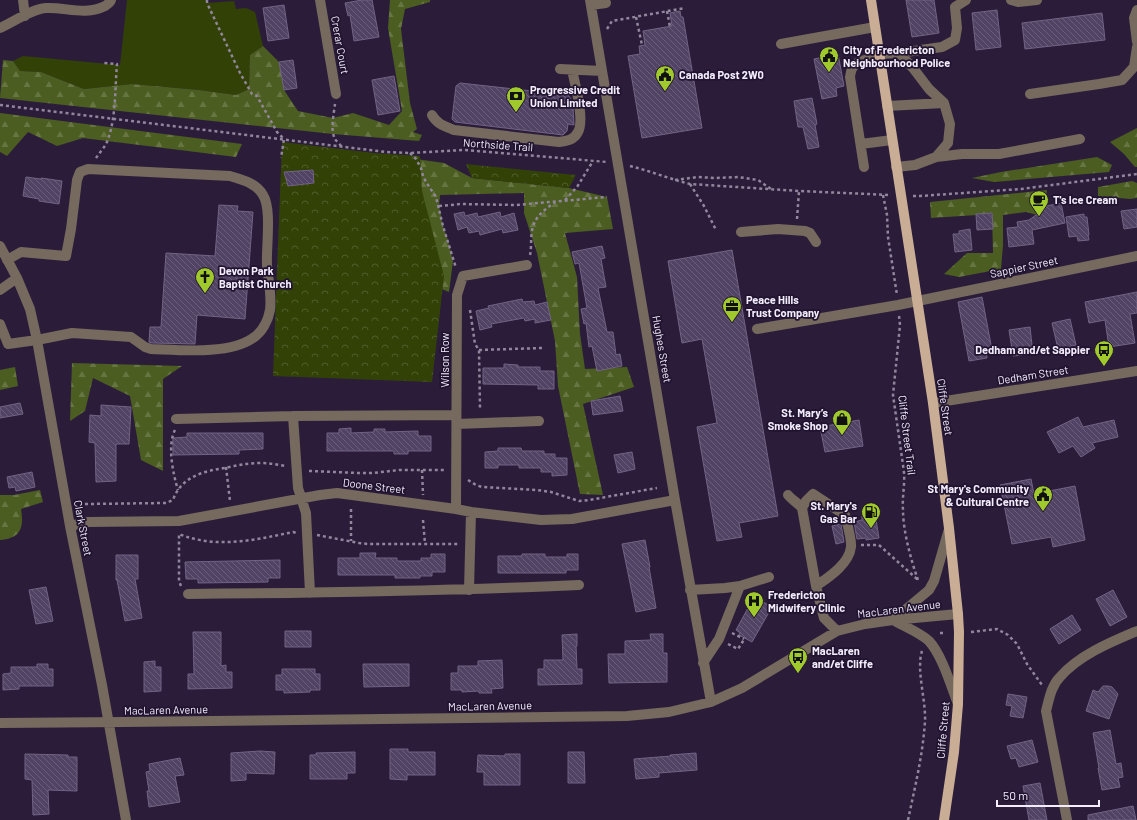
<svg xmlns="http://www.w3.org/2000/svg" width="1137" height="820" viewBox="0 0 1137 820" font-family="Barlow,sans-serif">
	<defs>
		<pattern id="forest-firs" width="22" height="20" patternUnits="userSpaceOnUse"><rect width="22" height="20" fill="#4b5d20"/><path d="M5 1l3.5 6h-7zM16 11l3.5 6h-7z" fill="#667541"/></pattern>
		<pattern id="park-crowns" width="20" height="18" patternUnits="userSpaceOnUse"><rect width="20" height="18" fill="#324206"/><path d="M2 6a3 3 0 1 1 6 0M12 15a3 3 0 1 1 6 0" fill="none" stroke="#505e2b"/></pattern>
		<pattern id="building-back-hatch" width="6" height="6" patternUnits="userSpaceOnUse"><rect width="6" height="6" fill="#514363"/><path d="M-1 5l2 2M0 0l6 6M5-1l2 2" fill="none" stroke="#6b5e7a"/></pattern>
	</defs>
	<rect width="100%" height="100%" fill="#2b1d3a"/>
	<path fill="#324206" d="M127 0H207V3L234 1 236 9 246 8 255 12 263 46 250 55 249 89 236 95 199 90 132 84 84 89 41 72 20 71 13 61 23 56 120 65Z"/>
	<path fill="url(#forest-firs)" d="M390 0H430V2L405 9 401 29 410 103 417 129 413 132 422 135 419 141 333 134 0 98 3 60 13 61 20 71 41 72 84 89 132 84 199 90 236 95 249 89 250 55 263 46 279 62 284 90 298 111 333 118 353 113 389 125 402 111 388 28Z
		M0 113 242 144 236 157 83 138 57 146 28 132 7 156 0 152Z
		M1137 128V167H1135L1124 154 1110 142Z
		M1097 157 1112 165 1109 172 994 182 972 178 1001 172Z
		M416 159 444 163 472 178 569 188 607 197 613 229 565 233 577 277 580 334 585 369 627 367 634 387 583 404 603 495 580 494 558 386 555 341 537 253 524 213V193L440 195 439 206 443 226 448 240 453 261 449 292 439 288Z
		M1132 181 1137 183V198L1130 199 1098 196V187Z
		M1047 190 1045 203V217L1026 212 1003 215V245L1001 269 959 277 944 274 967 253H993L992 214 931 218 930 202Z
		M72 363 182 366 163 379V471L141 460 130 396 93 378 85 411 70 421Z
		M15 367 18 386 0 390V370Z
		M40 490 43 502 21 509C24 528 21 538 0 540V495H14Z"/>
	<path fill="url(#park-crowns)" d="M282 142 374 153 420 156 422 191 444 276 432 382 273 376Z
		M466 164 576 175 569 188 472 178Z"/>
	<path fill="url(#building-back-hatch)" stroke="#726385" d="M362 0H372L379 37 354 41 350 15 348 16 345 3Z
		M906 0H934L939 33 912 37Z
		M284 5 289 38 268 41 263 8Z
		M997 10 1001 47 976 50 972 13Z
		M680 11 681 17H683L702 128 642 138 628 56 640 54 639 46 645 45 643 31 672 26 670 13Z
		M1102 13 1105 40 1025 49 1022 23Z
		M838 54 844 86 836 88 837 96 822 99 814 59Z
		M293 60 297 88 284 90 279 62Z
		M394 76 400 111 378 115 372 80Z
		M460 83 568 95 571 99 570 106 573 107 574 125 568 124 567 131 563 135 455 122 452 119 456 86Z
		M812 98 817 124 815 125 819 147 808 149 803 127H798L794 101Z
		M313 170 314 183 288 186 284 172Z
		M26 177 41 179V178L62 181 59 204 39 201V199L23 196Z
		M1061 203 1065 223 1032 230 1034 244 1009 247 1007 228 1018 227 1017 222 1029 220 1046 208V206Z
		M219 205 238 206 237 211 253 212 245 319 197 315 195 344 152 343 149 342 150 327H161L166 253 215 256Z
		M1137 209V227L1124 229 1121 211Z
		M464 212 465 216 477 213 478 217 500 212 501 217 514 213 518 230 503 233 502 229 480 235 479 231 469 233 467 227 458 230 454 214Z
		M992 213 993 229 977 230 976 214Z
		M1084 214V217H1087L1089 235H1088L1089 240 1078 241 1077 236 1069 237 1066 217Z
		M970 229 972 250 955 252 953 234H959V231Z
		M602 246 605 258 601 259 606 287 598 288 607 332H613L616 355 620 354 622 366 597 371 592 346 589 347 586 323 584 324 581 309 587 308 579 263 575 264 572 252Z
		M732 250 778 516 739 523 742 537 717 541 697 427 717 423 702 339 682 343 668 261Z
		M1137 292V313L1130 314 1135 343 1109 347 1105 320 1089 323 1085 302Z
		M982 297 992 350 986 351 987 358 969 361 958 302Z
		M522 299 523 302 534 301 535 305 547 302 551 320 535 323V319L525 321 524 318 491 324 492 327 480 330 476 311 489 308 488 306Z
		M1070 319 1076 345 1058 349 1052 323Z
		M1030 327 1033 354 1013 356 1009 330Z
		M504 364 518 365V367H540V371H554V389H538V385L483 384V368H504Z
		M620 396 623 411 593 415 591 401Z
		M20 403 23 414 0 418V407Z
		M101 405 131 407 129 444H116V481L96 482 95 443 89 442 90 415 101 416Z
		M1078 417 1083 427 1114 420 1118 437 1092 443 1095 448 1081 457 1073 446 1059 453 1047 432Z
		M859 420 863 446 825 452 820 427Z
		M351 428V433L374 432V429H385V432L418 431V436H431V451H408V454H394V451H327V433H339V429Z
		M187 433H263V449L239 450V454L173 455V438L187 437Z
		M498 448H521L522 451H544V454H555V458H567V475L552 476V472H541V468H519V465H498V468H485V452L498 451Z
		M632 452 635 469 618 473 614 455Z
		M32 472 35 487 16 491 15 487 9 488 7 477Z
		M1031 479 1034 494 1075 486 1085 540 1053 547 1051 537 1012 544 1000 485Z
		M875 514 879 538 866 540V538L857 539 854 522 862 520V516Z
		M841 524 844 542 836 544 832 526Z
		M645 540 650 567H649L656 608 636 612 622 544Z
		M360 553H376L375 558H397V561H421V558H431V554H445V572H432V576H420V578H395V575H338V558H360Z
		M522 554H545V557H567V554H578V570H566V573H498V556H522Z
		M116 555H138V579H135L142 618 125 621 117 580H116Z
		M280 560V578H268V582L198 583V579H186L185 562Z
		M46 587 53 621 36 624 29 590Z
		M1113 590 1127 617 1110 626 1096 599Z
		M754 597 772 607 752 642 739 635 740 633 736 630Z
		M1072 615 1081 630 1059 644 1050 629Z
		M285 631H311V647H285Z
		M193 632H221V666L226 665V672H232V688L188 689V674H194Z
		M577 634V646H576L577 669H582V684L538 685V669H544V660H563L562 635Z
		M650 634H663V653H667V682L609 683 608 654H625V641L651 640Z
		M502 660 503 688 491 689 492 693H479V691L462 692V690H451V673H458V666H478V661Z
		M155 661V667H161V691L144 692V662Z
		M37 664H48V669H53V686H19V689L3 690V674L11 673V667H37Z
		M363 664H409V686L364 687Z
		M282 669H315V674H320V690H310V692L284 693V690H276V675H282Z
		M1103 686H1108L1112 687 1118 694 1109 719 1086 711 1093 690 1098 692Z
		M1008 694 1027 697 1023 718 1010 716 1012 706 1006 705Z
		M1110 730 1116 764 1121 763 1123 777 1118 778 1120 787 1102 790 1098 768H1099L1093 733Z
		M1032 740 1038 762 1019 767 1016 758 1011 759 1007 746Z
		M390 749H408V752H435V775H407V780L390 779Z
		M260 751 275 752 274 774 246 773V780L231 781V753Z
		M355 752V773H347V779H310V755H316V753Z
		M568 752H584L585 783H568Z
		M696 753 697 770 659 773V777L636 779 634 759 671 756 670 755Z
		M25 754 68 755V757H77V791L48 790 49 814 33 815 32 780 25 779Z
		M505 754H520V785H484V772H477L478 755 505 756Z
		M180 758 184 775 175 776 180 802 149 807 147 791H149L146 772 150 771 149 764Z
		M1040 783 1047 820H1029L1023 786Z
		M1133 806 1136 820H1088V815Z"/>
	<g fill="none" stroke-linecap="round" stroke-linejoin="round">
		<path stroke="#91869d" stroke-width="2.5" stroke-dasharray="3 3" stroke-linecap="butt" d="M207 0V3L240 73 252 94 257 96 277 132 284 139 281 158
			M667 11 670 27
			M636 17 642 45
			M607 29 612 21 685 8
			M335 104C334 113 330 130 335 139 336 141 339 143 341 146
			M0 105 386 152 410 153 464 150 607 162
			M410 153 416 159 421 168 423 176 426 182 436 197 443 226 456 268
			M96 158C100 152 106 146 108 139 116 118 115 87 117 64L104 63
			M630 166C650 171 670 179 690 184L799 191 890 195
			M675 180 698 177 714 178 738 177 758 180 771 189
			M690 184 704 206 716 230
			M883 195 887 215 888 237 897 295
			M913 196H920L1021 189 1137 174
			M565 200 577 187 593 161
			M439 206 461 204 516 205 607 197
			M797 219 799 191
			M530 255C532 246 530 236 533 227 536 215 546 209 555 202
			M470 310 475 344 479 350 480 408
			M899 316 900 325 893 395 904 472C905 485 902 497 903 510 903 531 911 560 918 580
			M479 350 542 348
			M175 430C167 445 173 474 178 490
			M226 467 230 501
			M422 470 423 495
			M309 471 359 473H373L399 470H445
			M468 480 476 485 482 487 537 490 551 492 579 501 589 500 657 488
			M85 504 166 503 173 500C181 477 203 471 225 468 237 465 249 463 262 463 270 463 278 465 286 466
			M351 509V541
			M423 520 425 544
			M317 535 359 543 368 544H460
			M861 545H879L917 579
			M181 586 179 581V534C216 549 255 540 293 532L297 533
			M971 632 997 629 1008 635 1017 644 1027 664 1042 685
			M732 633 744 639
			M940 633H945
			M728 644 738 649 745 638
			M908 820C915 787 923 754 925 721 926 700 916 670 922 651"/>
		<path stroke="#76695d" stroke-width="10" d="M23 0 25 16
			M320 0 336 94
			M590 0 675 500 711 702
			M1011 0 1018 2 1037 0
			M591 5 606 3
			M1137 10 1134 18 1137 42
			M0 28C13 22 32 9 46 8 66 7 85 16 105 6 108 4 110 3 111 0
			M781 44 875 27
			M879 54 899 53 942 47 955 40 957 28 955 7 966 0
			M560 69 602 71
			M1030 94 1099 84 1122 80 1134 67 1137 47
			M887 106 944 103
			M432 115C437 124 444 126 454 130L559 142C567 141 574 140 578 132 585 120 575 84 572 70
			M861 144 892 140
			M936 157 962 154H999L1080 139
			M864 167 850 77C852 58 865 60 880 58
			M896 167 915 165 936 157 948 143 950 124 944 103 929 89 913 68 899 53
			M741 232 778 229 805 231 810 233 816 242
			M0 246 17 278 30 309 37 340 70 526 102 685 126 820
			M0 290 17 278
			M0 324 8 344 37 340 72 333 131 337 145 347 151 349C180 350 229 355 253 338 262 332 268 321 270 310 272 295 268 279 267 265 266 247 272 209 263 195 256 183 243 180 230 176L88 169 80 172 77 180 71 229 66 256 21 252 7 260
			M757 329 898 305 1137 256
			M933 403 1137 371
			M293 416 298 488 306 513 310 593
			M176 419 293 416 456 415
			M457 424 539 421
			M788 495C792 500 798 503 802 508L806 501 813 494 845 515C847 523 852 540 851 547 849 564 829 577 816 586
			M802 508 816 586 824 618 837 631
			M456 509 457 295 463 276 527 265
			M70 526 88 522 179 521 320 495 337 493 456 509 471 512 541 520 572 519 659 503 675 500
			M949 529 934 581 929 590 893 620C905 627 919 632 929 641 942 655 951 686 958 704
			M469 590 471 512
			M690 590 725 588 740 586 769 577
			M188 594C319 593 449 591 579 585
			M703 663 719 639 740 586
			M0 723 124 722 627 716 669 712 711 702 742 688 837 631 865 624 893 620 958 614
			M1067 820 1046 711C1049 700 1051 686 1060 677 1079 655 1111 642 1137 631"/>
		<path stroke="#c9ae95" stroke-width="10" d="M871 0 933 403 949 528 958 614 959 632 958 704 954 752 944 820"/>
	</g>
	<defs>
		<g id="civic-pin" transform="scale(1)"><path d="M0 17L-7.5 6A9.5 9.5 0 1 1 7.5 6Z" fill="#a0c92b" stroke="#211430"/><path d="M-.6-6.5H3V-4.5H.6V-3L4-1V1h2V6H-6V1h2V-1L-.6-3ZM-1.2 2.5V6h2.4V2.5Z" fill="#111"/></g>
		<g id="bank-pin" transform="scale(1)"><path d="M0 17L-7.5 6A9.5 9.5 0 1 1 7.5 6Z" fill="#a0c92b" stroke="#211430"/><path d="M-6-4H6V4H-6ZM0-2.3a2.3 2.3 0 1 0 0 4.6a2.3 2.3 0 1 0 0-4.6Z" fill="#111"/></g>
		<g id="cafe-pin" transform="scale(1)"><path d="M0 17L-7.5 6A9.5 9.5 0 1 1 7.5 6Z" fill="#a0c92b" stroke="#211430"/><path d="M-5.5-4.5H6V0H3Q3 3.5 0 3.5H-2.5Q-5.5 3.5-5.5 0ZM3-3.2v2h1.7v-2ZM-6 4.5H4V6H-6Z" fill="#111"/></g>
		<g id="church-pin" transform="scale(1)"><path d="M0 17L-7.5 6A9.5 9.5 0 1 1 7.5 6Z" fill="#a0c92b" stroke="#211430"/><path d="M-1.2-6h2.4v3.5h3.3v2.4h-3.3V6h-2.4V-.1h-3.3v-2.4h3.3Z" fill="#111"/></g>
		<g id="office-pin" transform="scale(1)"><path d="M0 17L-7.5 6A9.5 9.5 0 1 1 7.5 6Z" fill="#a0c92b" stroke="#211430"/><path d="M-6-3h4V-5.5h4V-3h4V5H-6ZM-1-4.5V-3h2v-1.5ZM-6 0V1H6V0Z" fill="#111"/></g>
		<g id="bus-pin" transform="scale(1)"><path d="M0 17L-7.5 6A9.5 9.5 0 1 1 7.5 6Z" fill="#a0c92b" stroke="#211430"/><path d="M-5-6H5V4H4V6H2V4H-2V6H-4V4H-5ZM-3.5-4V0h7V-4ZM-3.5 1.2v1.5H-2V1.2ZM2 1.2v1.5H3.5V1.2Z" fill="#111"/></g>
		<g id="shop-pin" transform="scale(1)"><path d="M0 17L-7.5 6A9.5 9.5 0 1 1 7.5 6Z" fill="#a0c92b" stroke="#211430"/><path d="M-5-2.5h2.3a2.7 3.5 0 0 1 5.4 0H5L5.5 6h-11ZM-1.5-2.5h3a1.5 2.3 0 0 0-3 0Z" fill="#111"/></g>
		<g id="fuel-pin" transform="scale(1)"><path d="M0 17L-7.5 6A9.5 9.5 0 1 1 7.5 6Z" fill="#a0c92b" stroke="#211430"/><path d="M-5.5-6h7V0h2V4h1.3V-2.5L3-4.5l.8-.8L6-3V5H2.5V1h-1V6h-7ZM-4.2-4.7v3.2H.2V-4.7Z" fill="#111"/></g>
		<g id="hospital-pin" transform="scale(1)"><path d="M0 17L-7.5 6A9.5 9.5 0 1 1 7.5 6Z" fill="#a0c92b" stroke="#211430"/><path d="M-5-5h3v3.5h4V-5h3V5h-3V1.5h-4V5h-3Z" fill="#111"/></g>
	</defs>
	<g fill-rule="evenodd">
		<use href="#civic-pin" x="829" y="56"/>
		<use href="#civic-pin" x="665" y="75"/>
		<use href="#bank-pin" x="516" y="96"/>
		<use href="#cafe-pin" x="1039" y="200"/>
		<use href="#church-pin" x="205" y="277"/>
		<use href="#office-pin" x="732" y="306"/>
		<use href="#bus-pin" x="1104" y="350"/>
		<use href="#shop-pin" x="842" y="419"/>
		<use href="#civic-pin" x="1043" y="495"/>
		<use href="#fuel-pin" x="871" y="512"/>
		<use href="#hospital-pin" x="754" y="601"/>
		<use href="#bus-pin" x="798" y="657"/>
	</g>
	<g text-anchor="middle" stroke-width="3.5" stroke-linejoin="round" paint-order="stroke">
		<g font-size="11" fill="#f4edfd" stroke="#211430">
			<text transform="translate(340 45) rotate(80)" y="4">Crerar Court</text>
			<text transform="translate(498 145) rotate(4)" y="4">Northside Trail</text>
			<text transform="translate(1024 267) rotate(-12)" y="4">Sappier Street</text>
			<text transform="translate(662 349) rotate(80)" y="4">Hughes Street</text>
			<text transform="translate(445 360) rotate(-90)" y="4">Wilson Row</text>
			<text transform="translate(1033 375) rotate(-9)" y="4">Dedham Street</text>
			<text transform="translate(945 407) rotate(82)" y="4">Cliffe Street</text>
			<text transform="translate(907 435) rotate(83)" y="4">Cliffe Street Trail</text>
			<text transform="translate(374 486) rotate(7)" y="4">Doone Street</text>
			<text transform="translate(83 528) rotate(79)" y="4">Clark Street</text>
			<text transform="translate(899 609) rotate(-7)" y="4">MacLaren Avenue</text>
			<text transform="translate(490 706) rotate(-1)" y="4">MacLaren Avenue</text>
			<text transform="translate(166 710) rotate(-1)" y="4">MacLaren Avenue</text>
			<text transform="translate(943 730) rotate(-85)" y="4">Cliffe Street</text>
		</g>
		<g font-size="11" font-weight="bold" fill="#f4edfd" stroke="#211430" text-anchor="start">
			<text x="843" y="54">City of Fredericton<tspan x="843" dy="13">Neighbourhood Police</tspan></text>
			<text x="679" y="79">Canada Post 2W0</text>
			<text x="530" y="94">Progressive Credit<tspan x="530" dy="13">Union Limited</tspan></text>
			<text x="1053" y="204">T's Ice Cream</text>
			<text x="219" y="275">Devon Park<tspan x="219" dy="13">Baptist Church</tspan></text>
			<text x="746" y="304">Peace Hills<tspan x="746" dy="13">Trust Company</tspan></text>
			<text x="1090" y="354" text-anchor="end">Dedham and/et Sappier</text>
			<text x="828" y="417" text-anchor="end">St. Mary’s<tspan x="828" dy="13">Smoke Shop</tspan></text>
			<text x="1029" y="493" text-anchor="end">St Mary's Community<tspan x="1029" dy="13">&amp; Cultural Centre</tspan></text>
			<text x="857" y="510" text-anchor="end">St. Mary's<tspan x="857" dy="13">Gas Bar</tspan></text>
			<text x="768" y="599">Fredericton<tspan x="768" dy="13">Midwifery Clinic</tspan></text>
			<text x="812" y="655">MacLaren<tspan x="812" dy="13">and/et Cliffe</tspan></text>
		</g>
	</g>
	<path d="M997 800v6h102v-6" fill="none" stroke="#f4edfd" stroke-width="2"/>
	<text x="1003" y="800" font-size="12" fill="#f4edfd" stroke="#211430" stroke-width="3" paint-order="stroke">50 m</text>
</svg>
